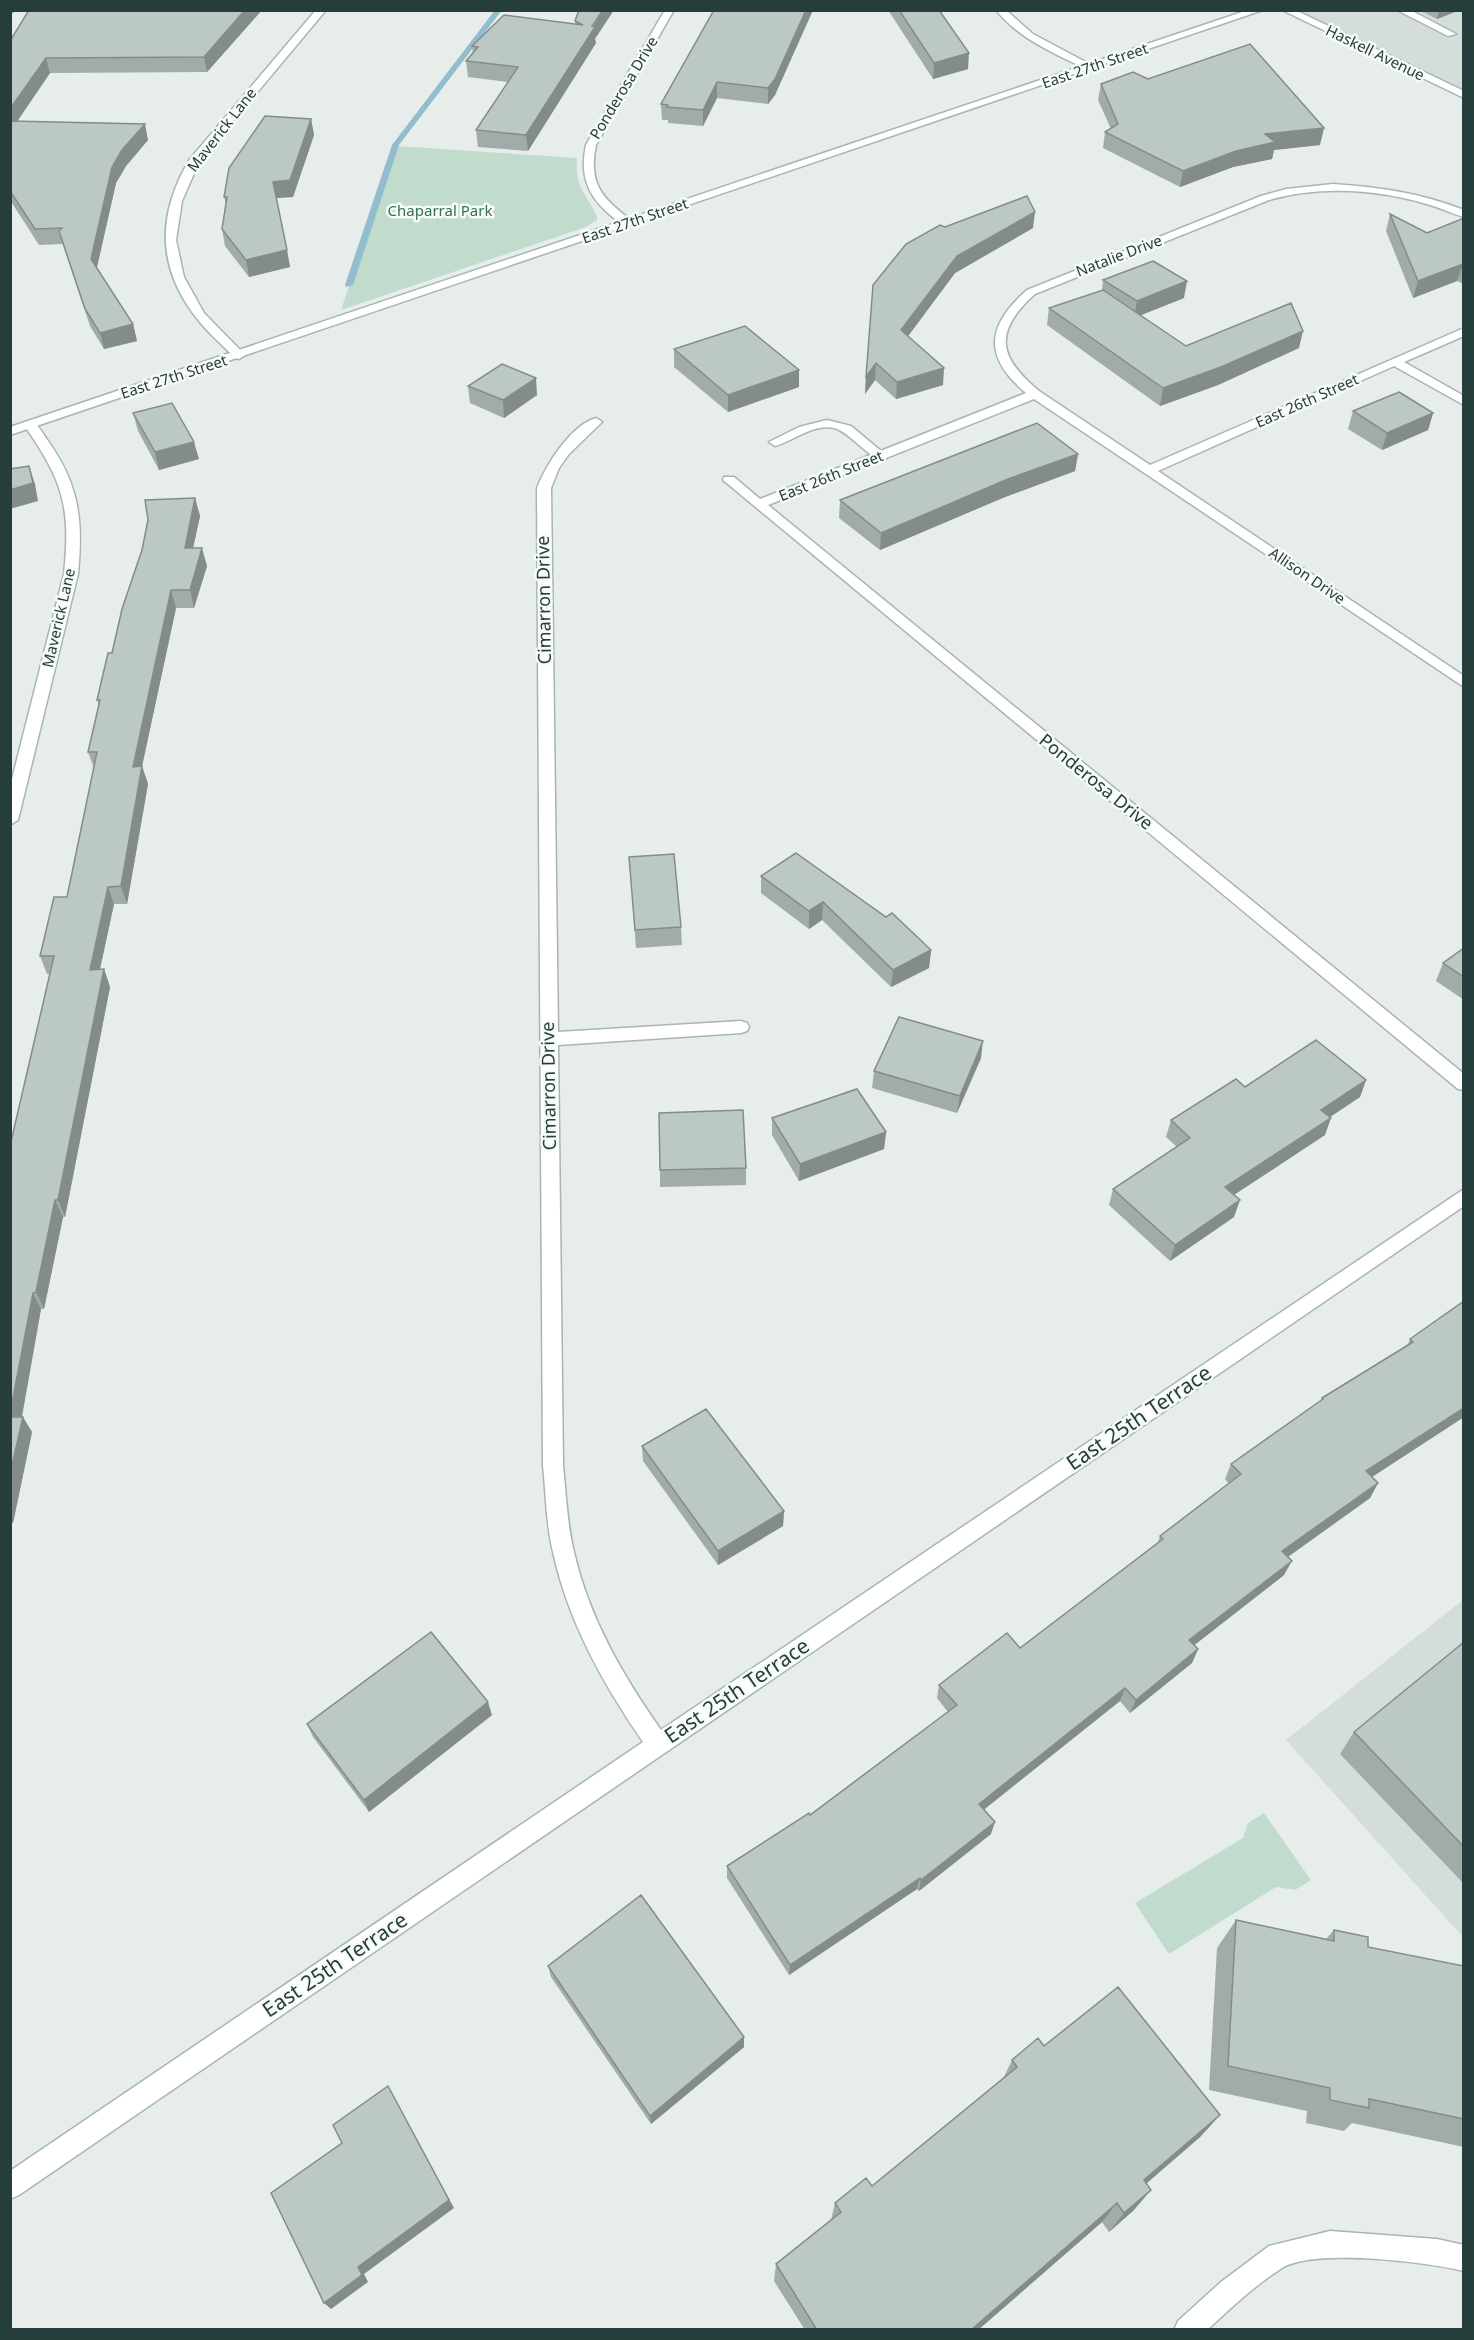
<svg xmlns="http://www.w3.org/2000/svg" width="1474" height="2340" viewBox="0 0 1474 2340" font-family="'Noto Sans',sans-serif">
	<rect width="100%" height="100%" fill="#e6edeb"/>
	<path fill="#d4ddda" d="M1286 11H1463V95Z
		M1463 1600V1937L1286 1740Z"/>
	<path fill="#c1dccc" d="M396 146 577 158C575 189 585 191 597 216V220L586 227 341 310Z
		M1264 1813 1311 1880 1295 1890 1276 1887 1169 1954 1135 1903 1243 1838 1248 1823Z"/>
	<g fill="none" stroke-linecap="round" stroke-linejoin="round">
		<path fill="#93bdcd" fill-rule="evenodd" d="M495 10H502L399 145 353 285 346 287 345 285 392 145Z"/>
		<g stroke="#a9b5b3" stroke-width="3">
			<path id="service" d="M1397 10H1410L1456 34 1448 36Z
				M827 420 851 426 887 456 886 459C870 462 851 432 834 428 814 423 793 441 775 446L769 442 799 427Z
				M1330 2231 1437 2239 1464 2245V2271C1425 2262 1314 2248 1282 2268 1255 2285 1231 2308 1207 2330H1174L1178 2321 1221 2282 1269 2246Z"/>
		</g>
		<g stroke="#a9b5b3" stroke-width="3">
			<path id="minor" d="M316 10H326L199 162 182 201 176 240 184 277 204 313 245 355 239 359 235 358C223 345 210 335 199 321 157 270 156 215 190 159Z
				M665 10H674L596 145C588 184 602 198 632 221L634 223 628 226C620 224 614 218 608 213 586 194 580 173 586 145Z
				M996 10H1006L1033 34 1095 67 1086 69C1054 53 1019 39 996 10Z
				M1333 184C1378 187 1421 193 1464 210V217C1453 214 1443 209 1433 206 1381 189 1321 185 1269 200L1035 294C993 332 998 357 1039 391L1150 465 1464 328V336L1404 362 1464 396V405L1394 366 1158 471 1464 676V687L1034 399 768 505 1464 1074V1090L1458 1089 723 480 724 477H734L760 499 1026 393C983 357 986 326 1027 290L1261 196 1286 189Z
				M596 418 602 422 569 454 559 468 551 488 558 1032 741 1021 747 1023 749 1027 747 1031 741 1033 558 1045 563 1465C566 1494 567 1524 574 1552 589 1618 623 1676 661 1730L1464 1189V1206L19 2195 10 2199V2171L643 1742C603 1684 568 1621 553 1552 546 1524 546 1494 543 1465L537 488C546 465 571 425 596 418Z
				M30 421C38 423 43 434 48 441 80 486 83 521 78 574L18 820 10 825V787L64 574C71 506 63 481 24 425Z"/>
		</g>
		<g stroke="#a9b5b3" stroke-width="3">
			<path id="tertiary" d="M1248 10H1263L10 435V427Z"/>
		</g>
		<g stroke="#a2b5b1" stroke-width="3">
			<path id="secondary" d="M1282 10H1295L1464 91V98Z"/>
		</g>
		<path stroke="#89aea7" stroke-width="2" stroke-dasharray="1.5 3" stroke-linecap="butt" d="M10 17 14 10"/>
		<use href="#service" fill="#fff" fill-rule="evenodd"/>
		<use href="#minor" fill="#fff" fill-rule="evenodd"/>
		<use href="#tertiary" fill="#fff" fill-rule="evenodd"/>
		<use href="#secondary" fill="#fff" fill-rule="evenodd"/>
	</g>
	<path fill="#a1aca9" d="M29 10H262L207 72 50 73 17 121 148 140 126 166 116 183 97 268 133 324 137 341 104 349 90 326 63 244 39 245 10 200V41Z
		M579 10 595 39 596 43 528 151 478 147 476 130 508 82 468 77 466 61 473 54 472 46 575 24V21Z
		M714 10H813L775 95 768 104 717 98 703 126 668 123V120H662L661 104Z
		M888 10H939L968 69 933 79Z
		M1419 10H1460L1437 19Z
		M1148 79 1320 145 1274 150 1272 159 1233 167 1180 187 1103 148 1105 132 1111 129 1098 100 1101 84Z
		M311 119 314 135 293 197 276 198 290 267 249 277 225 246 222 229 226 204 224 197Z
		M1390 214 1427 233 1464 218V284L1457 281 1413 298 1386 231Z
		M945 227 1033 228 955 273 908 336 943 385 896 399 875 380 865 394 866 377Z
		M1103 280 1184 298 1140 315 1186 346 1299 348 1218 385 1160 406 1047 325 1049 308 1102 290Z
		M674 349 799 387 728 412 674 367Z
		M468 386 537 395 504 418 470 403Z
		M1353 411 1433 413 1428 430 1382 450 1348 429Z
		M133 413 199 459 159 470 138 431Z
		M1078 454 1075 471 1005 497 880 550 839 518 840 500Z
		M195 498 200 516 193 548 207 566 194 608H176L142 766 148 784 127 904H114L100 969H104L110 987 65 1217H63L44 1309H41L22 1417 32 1432 13 1523H10V1146L50 974H47L40 956 67 897 94 768 88 752 99 706 97 700 112 653Z
		M796 853 931 950 929 968 891 987 822 920 809 929 761 893V876Z
		M629 857 681 927 682 945 636 948Z
		M1464 948V1000L1436 981 1443 963Z
		M981 1058 957 1113 872 1088 874 1071Z
		M1366 1080 1360 1097 1330 1117 1325 1135 1234 1195V1217L1170 1261 1109 1205 1113 1189 1177 1147 1166 1137 1171 1120 1245 1087Z
		M772 1118 886 1132 884 1149 799 1181 772 1135Z
		M746 1168V1185L660 1187V1170Z
		M1464 1301V1417L1372 1477 1378 1483 1370 1498 1288 1557 1284 1575 1194 1645 1198 1649 1192 1663 1130 1713 1120 1701 984 1809 991 1834 919 1891 917 1889 789 1975 727 1878V1866L810 1815 948 1712 937 1698 939 1685 1020 1648 1158 1542 1160 1536 1229 1484 1225 1479 1231 1464 1320 1402 1322 1398 1407 1346 1410 1339Z
		M642 1446 784 1511 783 1526 718 1565 643 1461Z
		M1464 1642V1884L1340 1754 1354 1732Z
		M492 1715 369 1812 313 1737 307 1724Z
		M1236 1920 1326 1939 1334 1930 1368 1947 1464 1966V2147L1352 2123 1344 2131 1306 2123 1307 2111 1209 2090 1217 1948Z
		M548 1966 744 2047 651 2124 551 1977Z
		M1044 2046 1220 2115 1200 2137 1146 2184 1134 2210 1109 2232 1102 2222 978 2330H805L774 2281 776 2264 831 2220 835 2203 872 2186 1003 2079 1012 2060Z"/>
	<path fill="#838c89" d="M245 10H262L207 72 204 57Z
		M603 10H614L595 39 596 43 528 151 526 135Z
		M806 10H813L775 95 768 104V88Z
		M1439 10H1460L1437 19Z
		M969 53 968 69 933 79 934 63Z
		M46 58 50 73 10 132V109Z
		M717 82V98L703 126V110Z
		M311 119 314 135 293 197 276 198 273 182Z
		M145 124 148 140 126 166 116 183 95 275 91 259 112 167 122 150Z
		M1324 128 1320 145 1274 150 1272 159 1233 167 1180 187 1183 171 1265 134Z
		M1035 212 1033 228 955 273 900 347 901 330 957 256Z
		M287 250 290 267 249 277 246 260Z
		M1463 264 1457 281 1413 298 1418 281Z
		M1187 281 1184 298 1134 318 1137 301Z
		M133 324 137 341 104 349 100 333Z
		M1303 331 1299 348 1218 385 1160 406 1163 388Z
		M876 363 875 380 865 394 866 377Z
		M944 368 943 385 896 399 897 382Z
		M799 370V387L728 412V395Z
		M536 378 537 395 504 418 503 400Z
		M1433 413 1428 430 1382 450 1387 433Z
		M194 442 199 459 159 470 155 452Z
		M1078 454 1075 471 1005 497 880 550 881 533 1008 479Z
		M29 466 35 484 38 501 10 509V490Z
		M195 498 200 516 189 566 185 548Z
		M202 548 207 566 194 608 190 590Z
		M171 590 176 608 138 785 133 767Z
		M142 766 148 784 127 904 121 886Z
		M108 887 114 904 96 987 90 970Z
		M823 902 822 920 809 929V911Z
		M931 950 929 968 891 987 893 970Z
		M104 969 110 987 65 1217 58 1200Z
		M983 1041 981 1058 957 1113 960 1096Z
		M1366 1080 1360 1097 1315 1127 1321 1110Z
		M1331 1118 1325 1135 1220 1204 1225 1187Z
		M886 1132 884 1149 799 1181 800 1164Z
		M55 1200 63 1217 44 1309 36 1292Z
		M1240 1200 1234 1217 1170 1261 1175 1245Z
		M33 1293 41 1309 19 1432 10 1418V1414Z
		M1464 1408V1417L1358 1486 1366 1471Z
		M23 1417 32 1432 13 1523 10 1519V1474Z
		M1378 1483 1370 1498 1275 1566 1282 1551Z
		M784 1511 783 1526 718 1565V1551Z
		M1292 1561 1284 1575 1183 1654 1189 1640Z
		M1198 1649 1192 1663 1130 1713 1136 1700Z
		M1125 1688 1120 1701 976 1816 979 1804Z
		M488 1702 492 1715 369 1812 364 1800Z
		M995 1822 991 1834 919 1891 921 1880Z
		M920 1878 917 1889 789 1975 790 1965Z
		M744 2037V2047L651 2124 650 2116Z
		M388 2086 454 2208 364 2274 368 2282 331 2309 324 2303 358 2267Z
		M1220 2115 1200 2137 1127 2200 1144 2180Z
		M1151 2190 1134 2210 1109 2232 1124 2213Z
		M1117 2203 1102 2222 978 2330H971Z"/>
	<path fill="#bbc8c4" stroke="#838c89" stroke-width="1.5" d="M29 10H245L204 57 46 58 10 109V41Z
		M579 10H603L592 26 595 27 526 135 476 130 518 67 466 61 478 47 472 46 504 15 583 25 575 21Z
		M714 10H806L775 79 768 88 717 82 703 110 667 107 668 105 661 104Z
		M899 10H939L969 53 934 63Z
		M1250 44 1324 128 1265 134 1275 142 1236 151 1183 171 1105 132 1118 124 1101 84 1133 72 1148 79Z
		M265 116 311 119 290 180 273 182 287 250 246 260 222 229 227 197H224L229 168Z
		M10 121 145 124 122 150 112 167 91 259 133 324 100 333 85 309 59 231 62 228 35 229 10 191Z
		M1027 196 1035 212 957 256 901 330 944 368 897 382 876 363 866 377 873 285 906 244 940 225 945 227Z
		M1390 214 1427 233 1464 218V264H1463L1418 281Z
		M1153 261 1187 281 1137 301 1103 280Z
		M1103 290 1186 346 1291 303 1303 331 1221 367 1163 388 1049 308Z
		M745 326 799 370 728 395 674 349Z
		M502 364 536 378 503 400 468 386Z
		M1399 392 1433 413 1387 433 1353 411Z
		M172 403 194 442 155 452 133 413Z
		M1037 423 1078 454 1008 479 881 533 840 500Z
		M29 466 33 483 10 490V469Z
		M195 498 185 548H202L190 590H171L133 767 142 766 121 886 108 887 90 970 104 969 58 1200H55L36 1292 33 1293 10 1414V1146L54 956H40L54 897H67L97 752H88L100 700H97L108 653H112L122 609 142 550 148 520 145 500Z
		M796 853 886 917 892 913 931 950 893 970 823 902 809 911 761 876Z
		M674 854 681 927 635 930 629 857Z
		M1464 948V977L1443 963Z
		M899 1017 983 1041 960 1096 874 1071Z
		M1316 1040 1366 1080 1321 1110 1331 1118 1225 1187 1240 1200 1175 1245 1113 1189 1190 1138 1171 1120 1236 1079 1245 1087Z
		M857 1089 886 1132 800 1164 772 1118Z
		M743 1110 746 1168 660 1170 659 1113Z
		M1464 1301V1408L1366 1471 1378 1483 1282 1551 1292 1561 1189 1640 1198 1649 1136 1700 1125 1688 979 1804 995 1822 921 1880 920 1878 790 1965 727 1866 809 1813 810 1815 957 1705 939 1685 1007 1633 1020 1648 1163 1539 1160 1536 1241 1474 1231 1464 1323 1399 1322 1398 1413 1342 1410 1339Z
		M706 1409 784 1511 718 1551 642 1446Z
		M10 1417H23L10 1474Z
		M431 1632 488 1702 364 1800 307 1724Z
		M1464 1642V1847L1354 1732Z
		M641 1895 744 2037 650 2116 548 1966Z
		M1236 1920 1334 1941V1930L1368 1937V1947L1464 1966V2119L1369 2099V2108L1330 2100V2088L1228 2066Z
		M1118 1987 1220 2115 1144 2180 1151 2190 1124 2213 1117 2203 971 2330H817L776 2264 841 2212 835 2203 866 2178 872 2186 1017 2067 1012 2060 1038 2038 1044 2046Z
		M388 2086 449 2200 358 2267 362 2275 324 2303 271 2193 342 2143 333 2125Z"/>
	<g text-anchor="middle" stroke-width="5" stroke-linejoin="round" paint-order="stroke">
		<g font-size="15" fill="#263e3b" stroke="#f6faf9">
			<text transform="translate(1375 53) rotate(26)" y="5">Haskell Avenue</text>
			<text transform="translate(1095 66) rotate(-19)" y="5">East 27th Street</text>
			<text transform="translate(624 88) rotate(-59)" y="5">Ponderosa Drive</text>
			<text transform="translate(222 130) rotate(-52)" y="5">Maverick Lane</text>
			<text transform="translate(635 221) rotate(-19)" y="5">East 27th Street</text>
			<text transform="translate(1119 256) rotate(-21)" y="5">Natalie Drive</text>
			<text transform="translate(174 377) rotate(-18)" y="5">East 27th Street</text>
			<text transform="translate(1307 401) rotate(-24)" y="5">East 26th Street</text>
			<text transform="translate(831 476) rotate(-22)" y="5">East 26th Street</text>
			<text transform="translate(1307 576) rotate(34)" y="5">Allison Drive</text>
			<text transform="translate(59 618) rotate(-77)" y="5">Maverick Lane</text>
		</g>
		<g font-size="15" fill="#347253" stroke="#f6faf9">
			<text x="440" y="216">Chaparral Park</text>
		</g>
		<g font-size="18" fill="#263e3b" stroke="#f6faf9">
			<text transform="translate(544 600) rotate(-91)" y="6">Cimarron Drive</text>
			<text transform="translate(1096 782) rotate(39)" y="6">Ponderosa Drive</text>
			<text transform="translate(549 1086) rotate(-91)" y="6">Cimarron Drive</text>
		</g>
		<g font-size="21" fill="#263e3b" stroke="#f6faf9">
			<text transform="translate(1139 1418) rotate(-34)" y="7">East 25th Terrace</text>
			<text transform="translate(737 1691) rotate(-34)" y="7">East 25th Terrace</text>
			<text transform="translate(335 1965) rotate(-34)" y="7">East 25th Terrace</text>
		</g>
	</g>
	<rect width="1474" height="2340" fill="none" stroke="#263e3b" stroke-width="24"/>
</svg>
